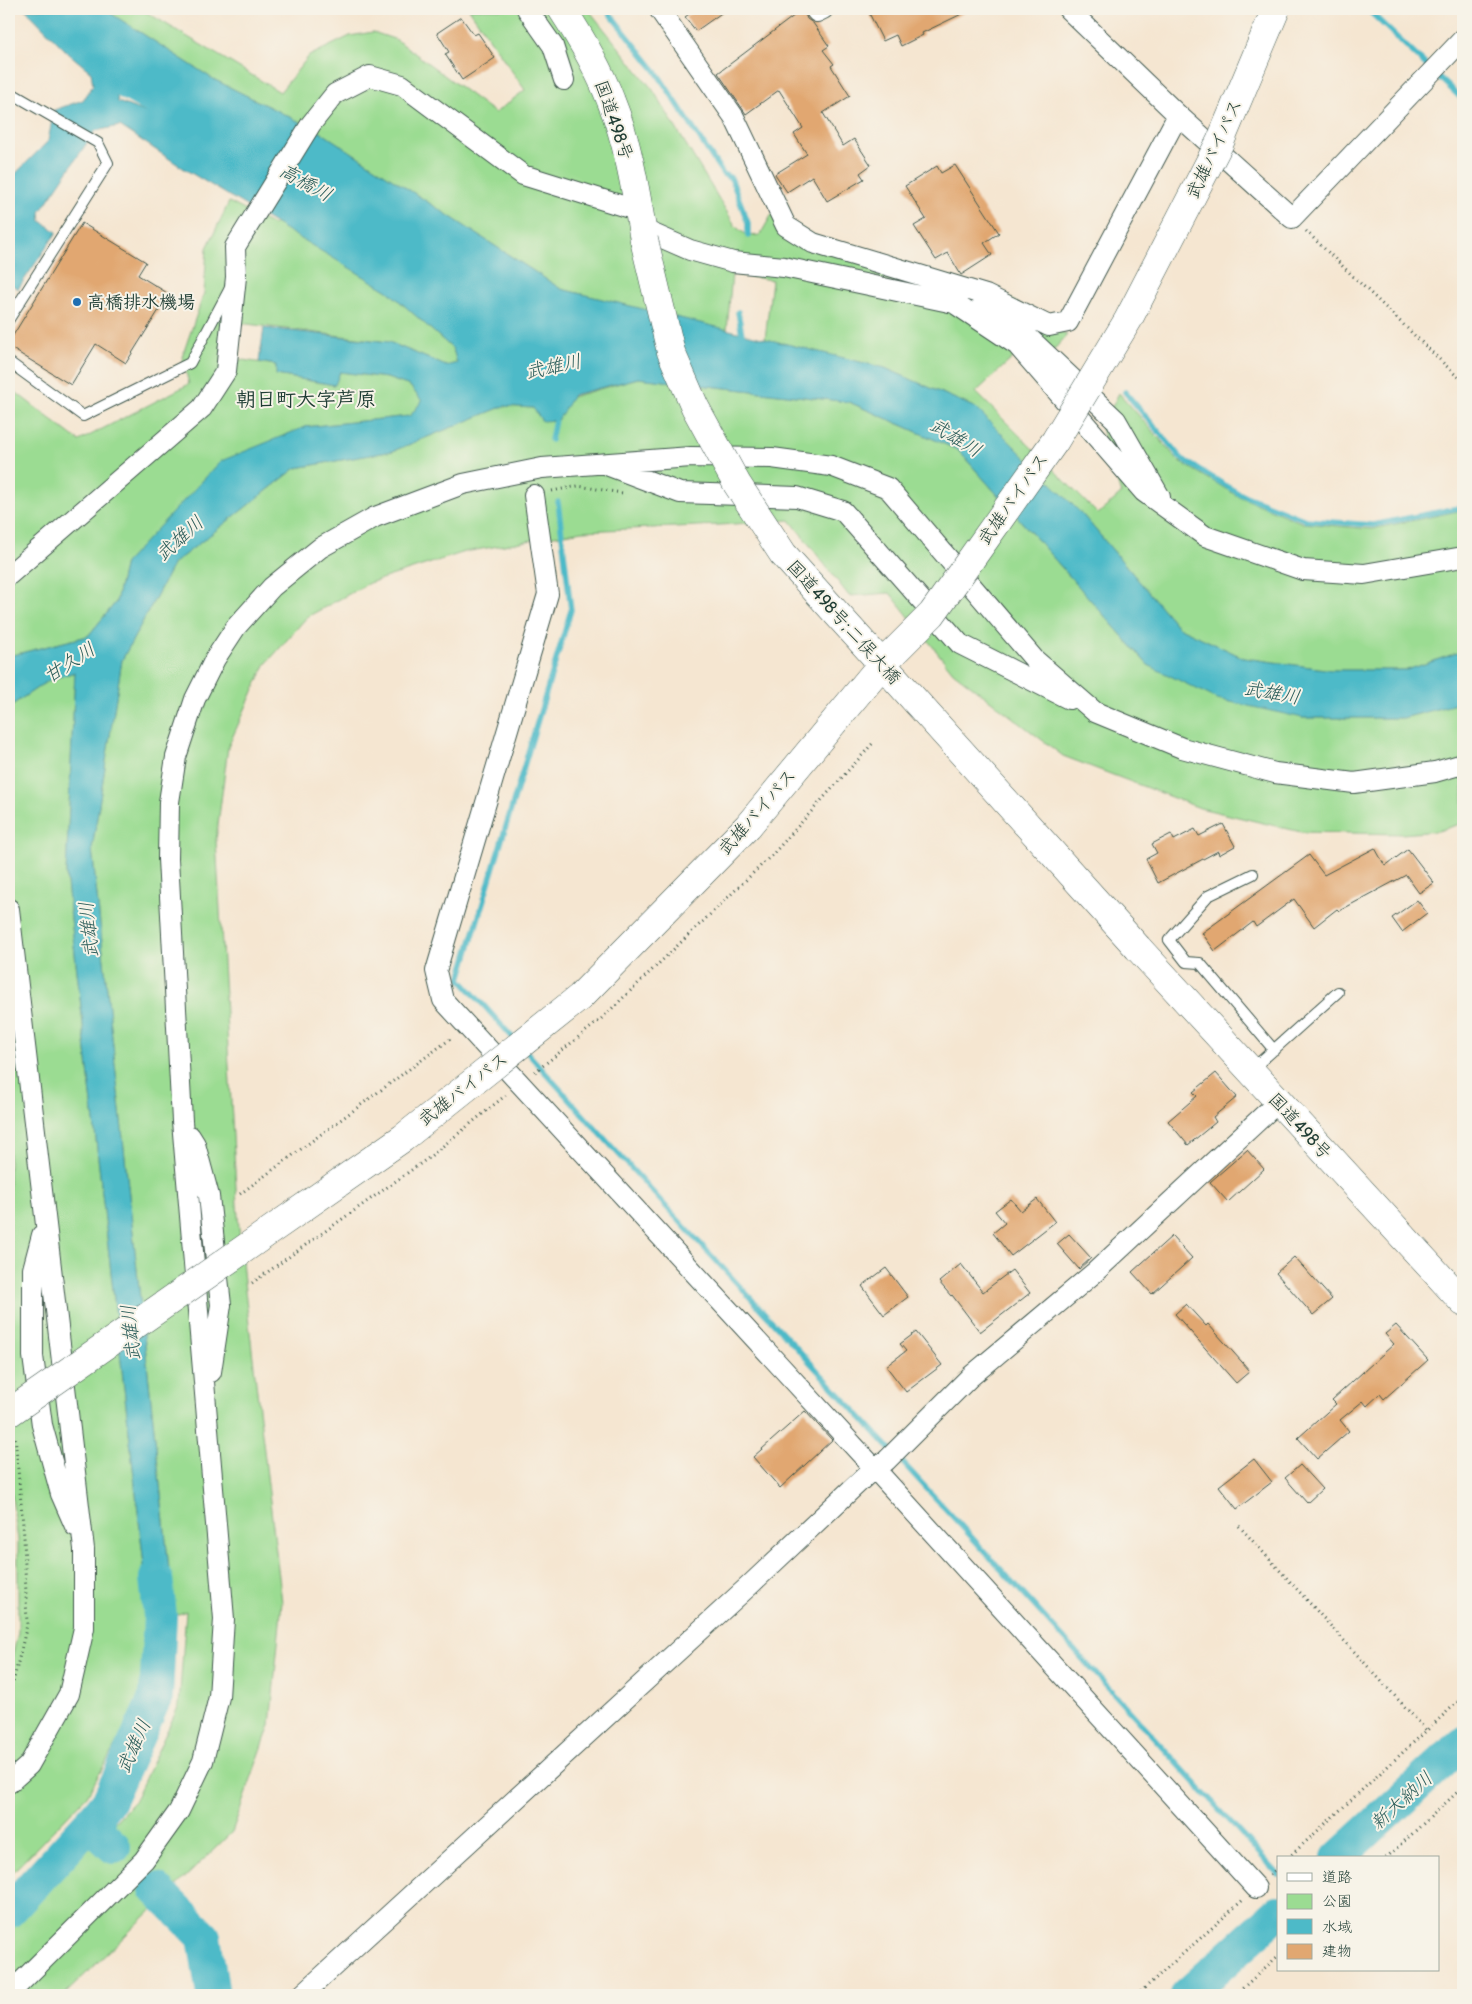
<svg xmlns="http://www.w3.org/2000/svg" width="1472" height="2004" viewBox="0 0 1472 2004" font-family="Pangolin,'Klee One',sans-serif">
	<rect width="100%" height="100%" fill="#f7f3e8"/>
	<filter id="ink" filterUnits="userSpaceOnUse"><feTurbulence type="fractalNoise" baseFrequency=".02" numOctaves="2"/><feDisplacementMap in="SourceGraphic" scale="10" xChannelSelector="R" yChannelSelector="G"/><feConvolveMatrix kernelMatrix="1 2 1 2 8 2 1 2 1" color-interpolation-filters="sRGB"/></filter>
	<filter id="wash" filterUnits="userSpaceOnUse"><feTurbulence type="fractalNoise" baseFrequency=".0096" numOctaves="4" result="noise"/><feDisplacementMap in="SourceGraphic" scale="20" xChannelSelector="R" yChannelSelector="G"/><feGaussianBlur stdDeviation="1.12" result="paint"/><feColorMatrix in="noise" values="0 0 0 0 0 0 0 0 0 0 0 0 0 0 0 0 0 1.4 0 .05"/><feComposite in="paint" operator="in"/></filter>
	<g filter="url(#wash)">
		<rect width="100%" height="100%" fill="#f5e6d1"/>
		<path fill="#9bdc92" stroke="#5d8c63" d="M104 9H141L280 92 309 56 350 36 373 32 397 40 495 113 525 90 469 9H588L653 90 736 227 748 236 760 235 772 214 817 237 1000 292 1067 335 1042 363 1016 355 976 392 1098 514 1121 494 1101 428 1119 393 1179 461 1236 495 1303 523 1372 529 1463 510V651L1407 670H1332L1244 658 1178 627 1082 514 976 408 885 368 765 339 772 280 732 274 727 330 561 289 322 133 213 79Z
			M229 202 273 225 276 222 388 291 453 349 457 363 446 366 389 342 239 323 236 359 276 365 277 375 334 385 340 372 387 378 410 386 422 401 410 416 305 427 125 563 116 602 88 636 9 656V387L79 441 189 384 182 357 204 293 207 248Z
			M638 378 849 402 958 450 1148 665 1303 718H1403L1463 702V823L1438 831 1402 834 1301 832 1200 808 1063 756 953 672 890 593 849 596 790 520 720 525 582 531 465 552 369 583 307 617 265 665 228 747 216 840 237 1205 244 1282 282 1602 270 1725 232 1832 64 1995H9V1930L134 1802 179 1705 186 1611 174 1616 92 849 122 660 174 563 296 468 393 451 504 406 533 408Z
			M75 672 66 874 151 1627 144 1694 87 1796 9 1876V1669L18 1633V1540L9 1476V707L49 680Z"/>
		<path fill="#4dbac8" stroke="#367c7e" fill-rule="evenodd" d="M25 9H104L213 79 322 133 561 289 885 368 976 408 1082 514 1178 627 1244 658 1332 670H1407L1463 651V702L1403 718H1303L1217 699 1148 665 958 450 849 402 638 378 573 395 558 420 542 421 533 408 504 406 393 451 296 468 174 563 122 660 92 849 174 1616 151 1627 66 874 75 672 49 680 9 707V656L88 636 116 602 125 563 221 461 305 427 410 416 422 401 410 386 387 378 340 372 335 385 276 375V365L259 362 264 328 389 342 446 366 457 363 453 349 388 291 186 170 120 126 95 131 40 212 41 221 57 232 18 289 9 283 10 179 48 141 54 110 83 100 93 85 91 72 68 53ZM116 92 183 104 193 112 191 129 118 102Z"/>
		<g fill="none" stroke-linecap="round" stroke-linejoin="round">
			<path stroke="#4dbac8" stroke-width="5.5" d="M606 9 655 70 723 174 731 178 748 223V236
				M1367 9 1463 100
				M738 312 743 340
				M1125 392 1182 459 1238 493 1306 520 1373 525 1463 507
				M551 440 556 415
				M514 1039 460 979 571 610 558 502
				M524 1049 659 1199 977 1543 1278 1874"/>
			<path stroke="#4dbac8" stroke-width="34" d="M115 76 232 142
				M97 1815 99 1833 114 1847
				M1338 1858 1463 1743
				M156 1889 204 1937 213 1995
				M9 1911 97 1815 109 1800 156 1696 160 1616 156 1578
				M1187 1995 1278 1913"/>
		</g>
		<g id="blocks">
			<path fill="#e1a771" d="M696 9H727L696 31 685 17Z
				M803 9 807 19 813 23 829 46 823 50 834 64 831 66 850 96 823 113 843 146 854 139 871 165 860 173 864 179 827 201 812 176 787 192 775 174 807 154 794 134 803 128 779 90 746 114 718 73Z
				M867 9H972L922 33 923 35 901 46 896 35 883 41Z
				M461 17 474 35 478 33 495 58 462 80 445 54 449 52 437 33Z
				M955 165 999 233 984 243 992 255 961 275 948 253 936 260 914 226 926 219 905 186 937 166 941 173Z
				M82 223 146 262 138 275 169 294 126 363 96 344 71 385 9 347V342Z
				M1223 824 1235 846 1219 855 1218 851 1158 883 1146 859 1157 853 1152 844 1171 834 1174 840 1195 829 1199 836Z
				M1375 848 1385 866 1408 849 1434 883 1419 893 1406 875 1339 911 1337 909 1314 927 1294 899 1256 927 1253 922 1215 951 1202 933 1309 855 1324 875Z
				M1417 900 1427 913 1402 932 1392 918Z
				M1216 1073 1237 1097 1213 1117 1216 1122 1188 1145 1168 1121 1197 1096 1193 1092Z
				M1247 1150 1264 1169 1228 1202 1210 1182Z
				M1011 1199 1021 1211 1037 1199 1055 1222 1011 1256 993 1233 1005 1223 995 1211Z
				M1069 1234 1091 1258 1079 1269 1057 1244Z
				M1172 1236 1192 1258 1152 1294 1132 1272Z
				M1294 1257 1332 1299 1313 1315 1276 1273Z
				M961 1264 983 1292 1012 1270 1030 1293 980 1332 952 1295 951 1296 939 1282Z
				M886 1268 908 1297 884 1315 862 1286Z
				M1186 1304 1206 1326 1208 1324 1250 1371 1236 1383 1175 1314Z
				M1396 1325 1428 1360 1384 1399 1380 1394 1367 1406 1363 1401 1340 1420 1349 1431 1317 1459 1298 1438 1336 1404 1332 1400 1394 1344 1385 1334Z
				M916 1332 942 1365 906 1392 886 1366 906 1351 900 1344Z
				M805 1411 832 1440 780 1488 753 1457Z
				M1254 1459 1272 1482 1237 1509 1219 1486Z
				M1300 1465 1322 1489 1307 1503 1285 1478Z"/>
		</g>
	</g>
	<g filter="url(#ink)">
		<use href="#blocks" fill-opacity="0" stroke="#3f564c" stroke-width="1"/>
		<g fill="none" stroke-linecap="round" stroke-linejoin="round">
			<g stroke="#3f564c" stroke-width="12">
				<path id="service" d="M9 99 13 94 98 143 108 163 9 319
					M9 362 83 416 190 363 230 288
					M1253 874 1208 896 1169 940 1186 962 1200 963 1274 1050
					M1250 1071 1338 992"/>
			</g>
			<g stroke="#3f564c" stroke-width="22">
				<path id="minor" d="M527 9 553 46 564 80
					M659 9 734 117 786 226 813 243 986 295 1049 326 1068 322 1178 115
					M815 9 817 12 823 9
					M1068 9 1178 115 1292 218 1463 39
					M642 229 690 250 733 262 784 267 954 303 1017 345 1144 492 1205 536 1303 570 1364 574 1463 557
					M977 311 1011 321 1116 420 1160 497
					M609 466 680 493 797 497 843 511 960 644 1069 699
					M534 495 548 594 436 971 443 1000 874 1468 1256 1888
					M9 575 202 408 226 371 236 277 235 247 311 124 335 94 370 76 402 85 523 175 639 211
					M9 909 84 1549V1628L69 1694 29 1765 9 1783
					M190 1136 195 1144 209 1196 221 1305 211 1372
					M42 1235 33 1269V1356L42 1425 61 1494 75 1526
					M9 1994 144 1860 179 1811 203 1761 219 1697 224 1619 182 1121 168 859 169 802 176 757 195 699 215 659 236 627 272 587 320 548 375 517 463 484 542 468 691 457 772 458 831 466 888 488 1034 659 1095 712 1182 748 1275 773 1354 783 1435 772 1463 764
					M302 1995 751 1584 874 1468 886 1461 970 1377 1094 1273 1278 1102"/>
			</g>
			<g stroke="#3f564c" stroke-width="29">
				<path id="trunk" d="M562 9C581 38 599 69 611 101 629 145 636 193 644 240
					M1138 948 1463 1302"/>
			</g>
			<path stroke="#3f564c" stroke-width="3" stroke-dasharray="1 4" stroke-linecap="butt" d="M1306 231 1463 382
				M552 491 578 486 622 493
				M535 1072 600 1020 773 854 874 742
				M240 1194 453 1037
				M252 1283 427 1159 506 1095
				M9 1366 10 1384
				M1239 1526 1427 1731
				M9 1691 13 1683 27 1625 24 1536 15 1435
				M1288 1858 1463 1697
				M1386 1858 1463 1787
				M1270 1875 1278 1867
				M1137 1995 1243 1900
				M1235 1995 1278 1956"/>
			<use href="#service" stroke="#fff" stroke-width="10"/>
			<use href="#minor" stroke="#fff" stroke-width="20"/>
			<use href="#trunk" stroke="#fff" stroke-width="28"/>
			<g stroke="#3f564c" stroke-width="29" stroke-linecap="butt">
				<path id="trunk-bridge" d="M644 240 671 352 695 407 737 484 783 554 1138 948
					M9 1413 403 1138 580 997 748 826 882 664 932 614 1055 441 1128 320 1220 142 1276 9"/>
			</g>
			<use href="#trunk-bridge" stroke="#fff" stroke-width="28"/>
		</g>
	</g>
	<circle fill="#1f6fb2" stroke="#f7f3e8" stroke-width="2" cx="77" cy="302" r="5"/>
	<g text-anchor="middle" stroke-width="4" stroke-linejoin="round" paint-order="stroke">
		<g font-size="18" fill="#1f3d34" stroke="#f7f3e8">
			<text transform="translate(614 120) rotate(71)" y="6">国道498号</text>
			<text transform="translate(1214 149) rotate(-65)" y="6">武雄バイパス</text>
			<text transform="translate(1013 499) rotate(-55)" y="6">武雄バイパス</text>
			<text transform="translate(844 622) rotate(48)" y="6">国道498号;二俣大橋</text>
			<text transform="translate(757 812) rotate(-49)" y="6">武雄バイパス</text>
			<text transform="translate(463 1089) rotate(-38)" y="6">武雄バイパス</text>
			<text transform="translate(1300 1126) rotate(47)" y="6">国道498号</text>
		</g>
		<g font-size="18" font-weight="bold" fill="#1f3d34" stroke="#f7f3e8" text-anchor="start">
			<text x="87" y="308">高橋排水機場</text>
		</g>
		<g font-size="19" font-style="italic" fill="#2a5c59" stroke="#f7f3e8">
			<text transform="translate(306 182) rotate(29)" y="7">高橋川</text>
			<text transform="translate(553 366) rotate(-12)" y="7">武雄川</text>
			<text transform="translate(956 437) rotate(31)" y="7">武雄川</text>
			<text transform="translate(179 538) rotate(-42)" y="7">武雄川</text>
			<text transform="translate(69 662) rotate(-33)" y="7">甘久川</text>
			<text transform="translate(1272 692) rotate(10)" y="7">武雄川</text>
			<text transform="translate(88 930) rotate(-96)" y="7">武雄川</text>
			<text transform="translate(130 1333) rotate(-96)" y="7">武雄川</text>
			<text transform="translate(133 1746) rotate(-66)" y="7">武雄川</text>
			<text transform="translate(1401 1800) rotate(-42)" y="7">新大納川</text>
		</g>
		<g font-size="20" font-weight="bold" fill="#1f3d34" stroke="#f7f3e8">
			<text x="306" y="406">朝日町大字芦原</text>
		</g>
	</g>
	<rect width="1472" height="2004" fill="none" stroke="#f7f3e8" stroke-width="30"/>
	<rect x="1277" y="1856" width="162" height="115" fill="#f7f3e8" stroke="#a1aaa0"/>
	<rect x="1287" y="1873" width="25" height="8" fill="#ffffff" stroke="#a1aaa0"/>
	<text x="1322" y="1882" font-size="15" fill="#1f3d34">道路</text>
	<rect x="1287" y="1894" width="25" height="15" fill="#9bdc92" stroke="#a1aaa0"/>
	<text x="1322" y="1906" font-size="15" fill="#1f3d34">公園</text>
	<rect x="1287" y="1919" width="25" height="15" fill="#4dbac8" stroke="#a1aaa0"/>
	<text x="1322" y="1932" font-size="15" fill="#1f3d34">水域</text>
	<rect x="1287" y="1944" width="25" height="15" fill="#e1a771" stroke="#a1aaa0"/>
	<text x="1322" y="1956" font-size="15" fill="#1f3d34">建物</text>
</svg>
